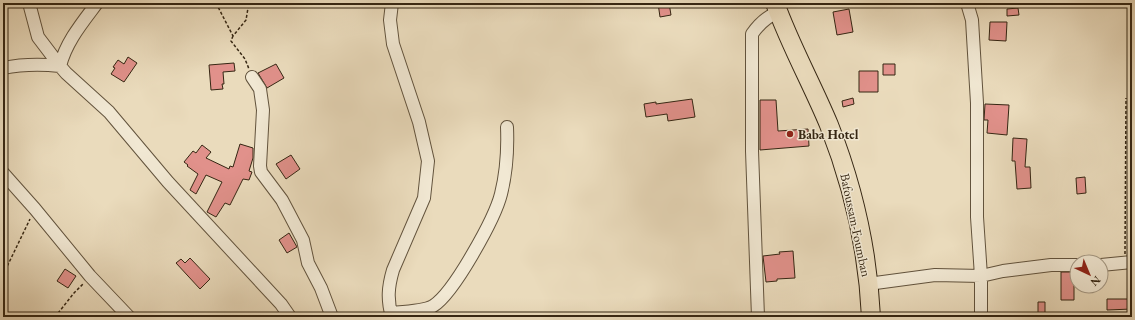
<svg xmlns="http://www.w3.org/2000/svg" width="1135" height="320" viewBox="0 0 1135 320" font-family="'EB Garamond',serif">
	<rect width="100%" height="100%" fill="#eadbbc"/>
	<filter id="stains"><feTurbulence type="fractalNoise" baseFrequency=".005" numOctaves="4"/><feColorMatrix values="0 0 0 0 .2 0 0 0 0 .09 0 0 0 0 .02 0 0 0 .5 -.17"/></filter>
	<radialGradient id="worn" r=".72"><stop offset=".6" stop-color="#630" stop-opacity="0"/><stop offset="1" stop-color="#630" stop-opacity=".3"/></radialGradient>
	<path fill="#e1918b" stroke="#352613" d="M658 3H669L671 15 660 17Z
		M1018 8 1019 15 1007 16V9Z
		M849 9 853 32 837 35 833 12Z
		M990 22H1007L1006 41 989 40Z
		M128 57 137 63 124 82 111 74 115 68 113 67 118 60 124 64Z
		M234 63 235 71 223 72 224 84H222L223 89 211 90 209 65Z
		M276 64 284 78 267 88 258 73Z
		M883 64H895V75H883Z
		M859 71H878V92H859Z
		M853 98 854 104 843 107 842 101Z
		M692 99 695 117 668 121 667 114 646 117 644 104 656 102V104Z
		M760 100H776L778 131 808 129 809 146 760 150Z
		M985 104 1009 105 1007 135 987 133 988 120H984Z
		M1013 138 1027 139 1025 167H1030L1031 188 1017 189 1015 161H1012Z
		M240 144 253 148V158L249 171 252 172 249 180 243 179 230 205 225 203 216 217 207 212 222 182 206 175 196 194 190 190 198 174 187 166 188 165 184 162 193 151 196 153 202 145 211 152 206 158 229 169 230 166 233 167Z
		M291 155 300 169 286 179 276 164Z
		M1085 177 1086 193 1077 194 1076 178Z
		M289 233 297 247 287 253 279 240Z
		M793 251 795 278 777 279V281L766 282 763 256 780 254 779 252Z
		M190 258 210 279 200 289 176 263 181 259 185 263Z
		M65 269 76 276 68 288 57 281Z
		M1061 272H1074V300H1061Z
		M1107 299H1132V309L1107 310Z
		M1038 302H1045V317H1038Z"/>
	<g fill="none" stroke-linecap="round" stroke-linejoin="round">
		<g stroke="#62533d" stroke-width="14">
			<path id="minor" d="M97 3C82 23 66 42 60 66L66 73 109 112 168 182 281 304 290 317
				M967 3 972 20 977 103V217L981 276V317
				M3 68C23 64 41 64 60 66L38 37 29 3
				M252 77 260 89 263 110 260 166 261 172 282 200 303 240 308 263 321 288 332 317
				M3 173 35 209 90 276 129 317
				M1101 265 1132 262
				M868 284 935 275 981 276 1003 271 1051 265H1077
				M391 313C402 312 424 311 433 306 454 293 495 218 501 194 507 170 508 151 507 127
				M392 317C387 300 388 287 393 270L424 198 428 161 419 122 393 44 390 20 392 3
				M758 317 752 151V34C759 24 766 17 778 12"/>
		</g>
		<g stroke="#352613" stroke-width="20">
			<path id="highway" d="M775 3C790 45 812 84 829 125 853 186 868 252 871 317"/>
		</g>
		<path stroke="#352613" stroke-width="1.5" stroke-dasharray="3 2" stroke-linecap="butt" d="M216 3 233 36 246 20 248 8 251 3
			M233 36 231 41 245 59 249 69
			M1125 254 1126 98
			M3 275 30 219
			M55 317 74 293 84 283"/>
		<use href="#minor" stroke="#f1e8d3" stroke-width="12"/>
		<use href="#highway" stroke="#eadbbc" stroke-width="18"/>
	</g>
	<circle fill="#8f2418" stroke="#f1e8d3" stroke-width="1.5" cx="790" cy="134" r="4"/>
	<g text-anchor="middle" stroke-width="3" stroke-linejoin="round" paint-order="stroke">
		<g font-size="13" font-weight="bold" fill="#352613" stroke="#f1e8d3" text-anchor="start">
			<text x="798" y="139">Baba Hotel</text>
		</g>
		<g font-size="13" fill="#352613" stroke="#f1e8d3">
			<text transform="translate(856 225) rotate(78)" y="5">Bafoussam-Foumban</text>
		</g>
	</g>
	<rect width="1135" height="320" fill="none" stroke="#eadbbc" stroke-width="16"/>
	<rect x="4" y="4" width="1127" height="312" fill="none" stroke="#352613" stroke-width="2"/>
	<rect x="8" y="8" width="1119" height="304" fill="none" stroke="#352613"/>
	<g transform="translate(1089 274) rotate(136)"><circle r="19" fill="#f1e8d3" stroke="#a69a86"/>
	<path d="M0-3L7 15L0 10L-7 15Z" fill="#8f2418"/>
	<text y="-6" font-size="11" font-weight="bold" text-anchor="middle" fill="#352613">N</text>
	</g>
	<rect width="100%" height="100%" filter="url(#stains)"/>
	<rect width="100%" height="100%" fill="url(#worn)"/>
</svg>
